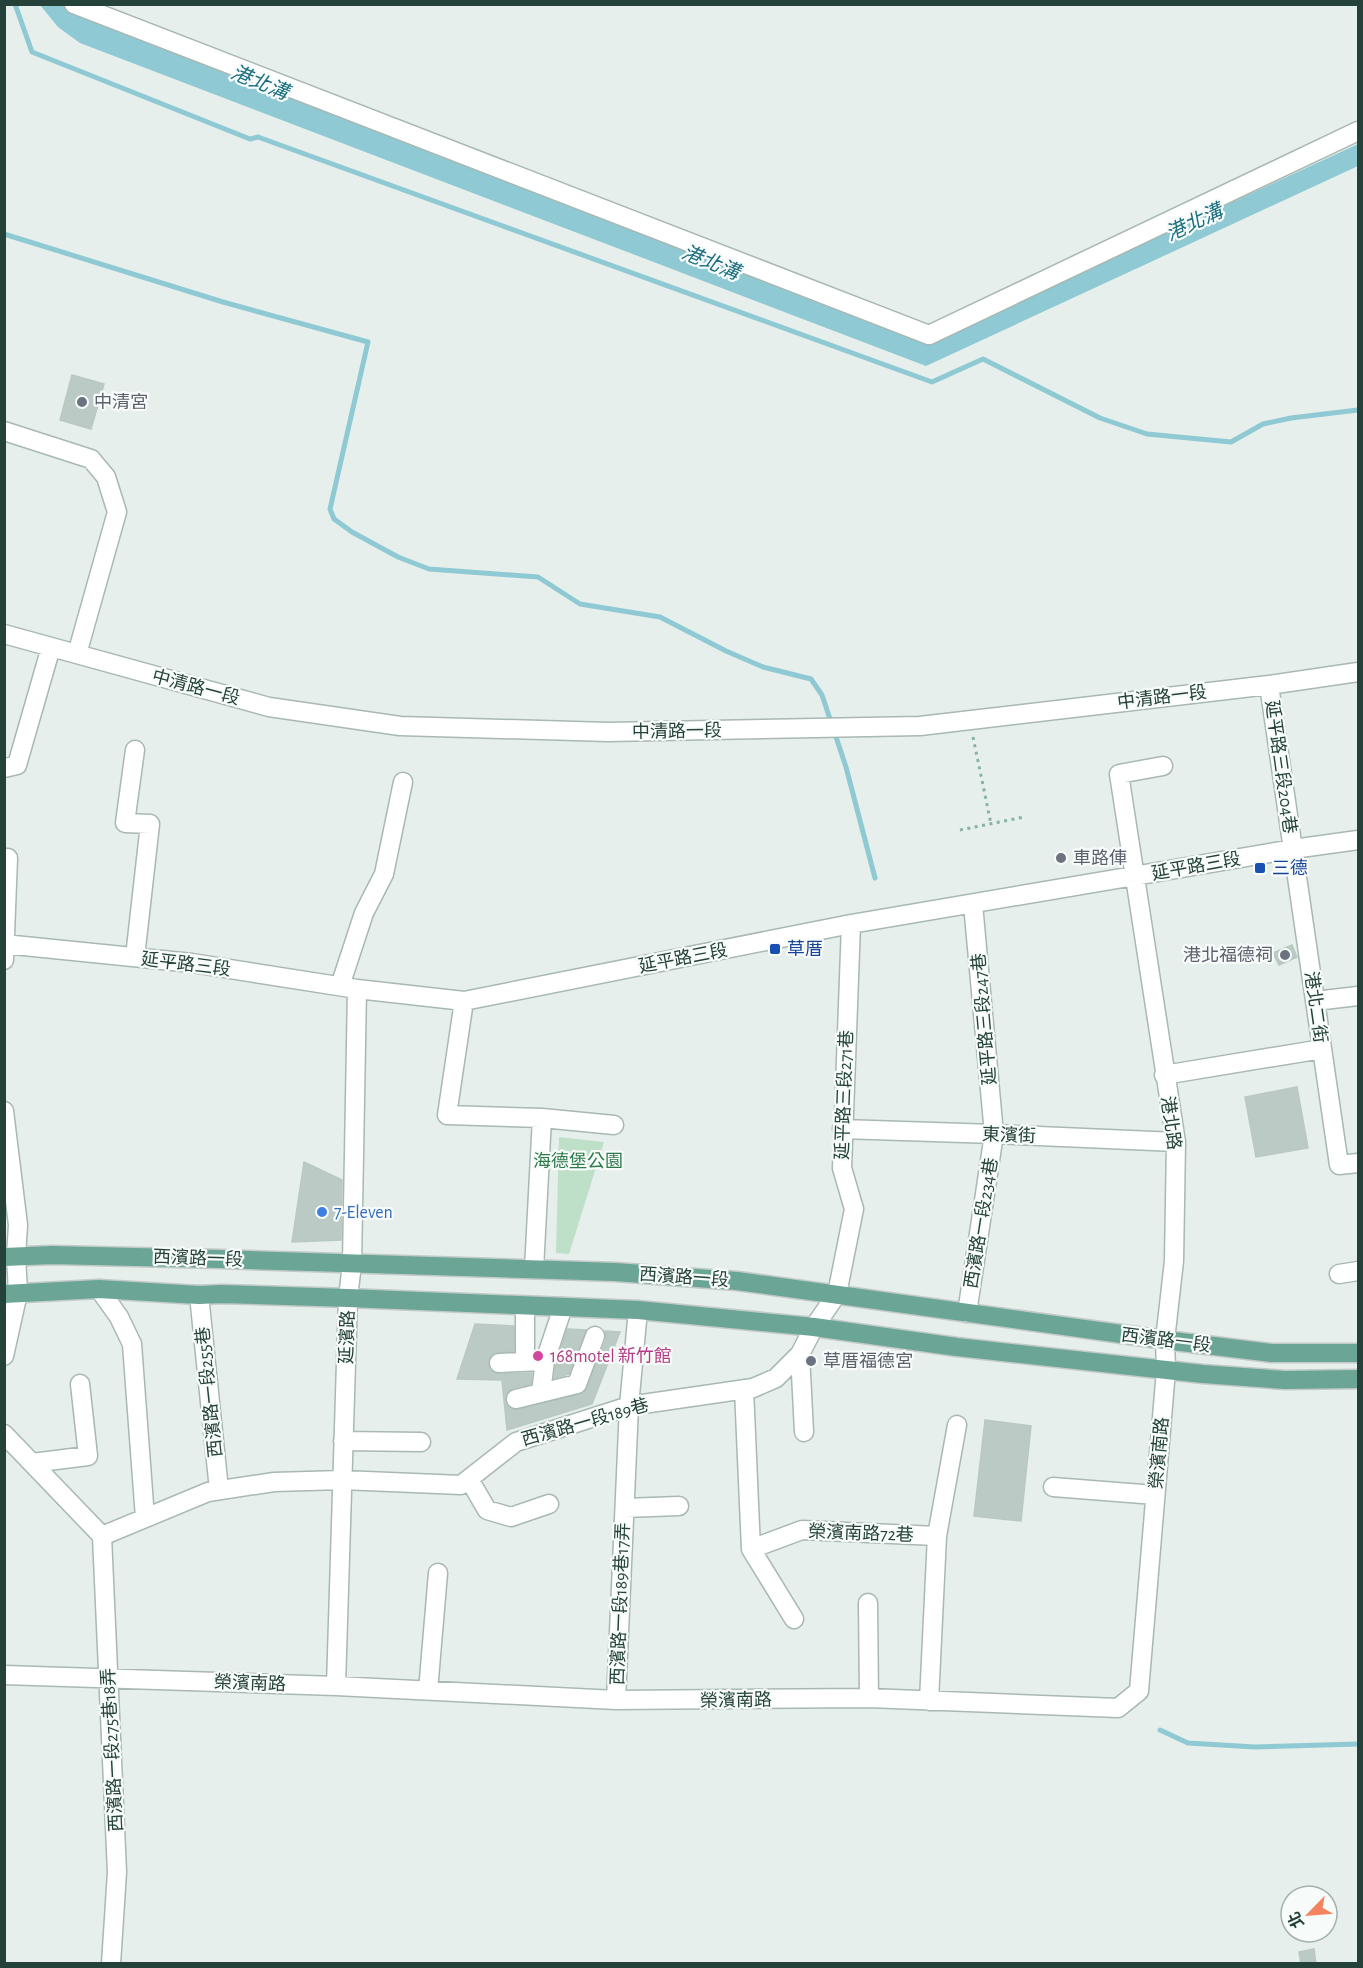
<svg xmlns="http://www.w3.org/2000/svg" width="1363" height="1968" viewBox="0 0 1363 1968" font-family="'Alegreya Sans','Noto Sans TC',sans-serif">
	<rect width="100%" height="100%" fill="#e6efeb"/>
	<path fill="#bfe0c8" d="M559 1137 604 1142 569 1254 556 1253Z"/>
	<path fill="#8ec9d4" d="M40 5H65L70 10 932 341 1358 144V166L926 366 80 43 58 27Z"/>
	<g fill="none" stroke-linecap="round" stroke-linejoin="round">
		<path stroke="#8ec9d4" stroke-width="5" d="M15 4 32 52 250 139 258 137 932 382 983 359 1100 418 1147 434 1231 442 1263 424 1291 418 1358 410
			M4 234 223 302 368 342 330 509 334 519 352 532 398 557 429 569 538 577 580 604 660 617 726 651 763 667 811 679 822 695 846 767 875 878
			M1160 1730 1188 1743 1255 1747 1358 1744"/>
	</g>
	<path fill="#bbcac4" stroke="#b8c9c2" stroke-width="1.5" d="M72 375 104 384 91 429 60 420Z
		M1292 945 1297 957 1279 965 1273 953Z
		M1297 1087 1308 1148 1256 1157 1245 1097Z
		M304 1162 342 1180 341 1240 292 1242Z
		M475 1324 514 1326V1351L493 1353 488 1363 490 1370 499 1374 532 1373 531 1384 513 1388 505 1395V1402L508 1407 513 1410 584 1393 606 1340 605 1331 620 1332 592 1404 507 1430 502 1380 457 1379Z
		M567 1329 586 1330 569 1374 554 1378 556 1364Z
		M985 1420 1031 1426 1021 1521 974 1516Z
		M1314 1949 1316 1964H1301L1299 1952Z"/>
	<g fill="none" stroke-linecap="round" stroke-linejoin="round">
		<g stroke="#a8b8b2" stroke-width="21">
			<path id="minor" d="M74 4 929 335 1358 131
				M4 431 91 459 106 477 117 512 77 654
				M4 634 269 707 400 726 608 732 920 726 1269 685 1358 672
				M1269 685 1339 1165 1358 1163
				M4 768 17 765 51 647
				M4 858H8L4 960
				M4 944 192 963 357 989 464 1001 851 924 1293 849 1358 840
				M135 957 150 824 125 823 135 750
				M340 986 364 913 384 874 403 782
				M464 1001 447 1115 542 1118 614 1125
				M1315 1001 1358 996
				M1164 1075 1322 1049
				M4 1111 18 1225 16 1256 18 1293 4 1356
				M842 1129 994 1134 1176 1142
				M534 1269 542 1118
				M1339 1274 1358 1271
				M99 1289 119 1317 132 1344 145 1518
				M199 1295 219 1490
				M967 1313 994 1134 973 904
				M800 1354 804 1432
				M545 1361 563 1307
				M525 1362V1306
				M499 1363 545 1361 541 1392
				M744 1389 751 1549 794 1619
				M516 1399 577 1384 595 1336
				M4 1434 102 1536
				M343 1441 421 1442
				M32 1463 88 1456 80 1384
				M469 1479 487 1510 511 1517 549 1504
				M1053 1487 1155 1495
				M625 1508 679 1506
				M102 1536 208 1492 274 1482 342 1480 461 1485 516 1442 629 1406 753 1388 776 1378 800 1354 814 1327 837 1294 854 1209 842 1168 851 924
				M102 1536 117 1872 111 1964
				M937 1536 957 1425
				M751 1549 802 1530 937 1536 929 1701
				M868 1603 869 1698
				M4 1675 336 1686 616 1700 869 1698 1118 1708 1139 1691 1166 1370 1165 1340 1174 1261 1176 1142 1119 774 1163 766
				M336 1686 348 1298 352 1264 357 989
				M428 1691 438 1573
				M616 1700 629 1406 638 1310"/>
		</g>
		<g stroke="#c2cac8" stroke-width="21">
			<path id="major" d="M4 1257 52 1255 219 1259 615 1272 737 1281 1165 1340 1272 1353H1358
				M4 1294 99 1289 199 1295 221 1294 348 1298 638 1310 814 1327 957 1347 1203 1374 1285 1380 1358 1379"/>
		</g>
		<path stroke="#86b3a5" stroke-width="3" stroke-dasharray="3 4.5" stroke-linecap="butt" d="M973 737 991 824
			M960 830 1024 817"/>
		<use href="#minor" stroke="#fff" stroke-width="18"/>
		<use href="#major" stroke="#6aa596" stroke-width="18"/>
	</g>
	<g fill="#6b7280" stroke="#f7fbf9" stroke-width="2">
		<circle cx="82" cy="402" r="6"/>
		<circle cx="1061" cy="858" r="6"/>
		<circle cx="1285" cy="955" r="6"/>
		<circle cx="811" cy="1361" r="6"/>
	</g>
	<g fill="#1a4fb4" stroke="#f7fbf9" stroke-width="2">
		<rect x="1254" y="862" width="12" height="12" rx="3"/>
		<rect x="769" y="943" width="12" height="12" rx="3"/>
	</g>
	<circle fill="#3f7fe0" stroke="#f7fbf9" stroke-width="2" cx="322" cy="1212" r="6"/>
	<circle fill="#d1479c" stroke="#f7fbf9" stroke-width="2" cx="538" cy="1356" r="6"/>
	<g text-anchor="middle" stroke-width="4.5" stroke-linejoin="round" paint-order="stroke">
		<g font-size="18" fill="#5b616d" stroke="#f7fbf9" text-anchor="start">
			<text x="94" y="408">中清宮</text>
			<text x="1073" y="864">車路俥</text>
			<text x="1273" y="961" text-anchor="end">港北福德祠</text>
			<text x="823" y="1367">草厝福德宮</text>
		</g>
		<g font-size="18" fill="#24423a" stroke="#f7fbf9">
			<text transform="translate(196 687) rotate(15)" y="6">中清路一段</text>
			<text transform="translate(1162 697) rotate(-7)" y="6">中清路一段</text>
			<text transform="translate(677 731) rotate(-1)" y="6">中清路一段</text>
			<text transform="translate(1281 767) rotate(82)" y="6">延平路三段204巷</text>
			<text transform="translate(1196 866) rotate(-10)" y="6">延平路三段</text>
			<text transform="translate(683 958) rotate(-11)" y="6">延平路三段</text>
			<text transform="translate(186 964) rotate(7)" y="6">延平路三段</text>
			<text transform="translate(1316 1007) rotate(82)" y="6">港北二街</text>
			<text transform="translate(984 1019) rotate(-95)" y="6">延平路三段247巷</text>
			<text transform="translate(844 1095) rotate(-88)" y="6">延平路三段271巷</text>
			<text transform="translate(1171 1123) rotate(82)" y="6">港北路</text>
			<text transform="translate(1009 1135) rotate(2)" y="6">東濱街</text>
			<text transform="translate(981 1223) rotate(-81)" y="6">西濱路一段234巷</text>
			<text transform="translate(198 1258) rotate(2)" y="6">西濱路一段</text>
			<text transform="translate(684 1277) rotate(4)" y="6">西濱路一段</text>
			<text transform="translate(347 1337) rotate(-88)" y="6">延濱路</text>
			<text transform="translate(1166 1340) rotate(7)" y="6">西濱路一段</text>
			<text transform="translate(209 1392) rotate(-96)" y="6">西濱路一段255巷</text>
			<text transform="translate(585 1422) rotate(-16)" y="6">西濱路一段189巷</text>
			<text transform="translate(1159 1453) rotate(-85)" y="6">榮濱南路</text>
			<text transform="translate(861 1533) rotate(2)" y="6">榮濱南路72巷</text>
			<text transform="translate(620 1604) rotate(-88)" y="6">西濱路一段189巷17弄</text>
			<text transform="translate(250 1683) rotate(2)" y="6">榮濱南路</text>
			<text transform="translate(736 1700) rotate(-1)" y="6">榮濱南路</text>
			<text transform="translate(112 1750) rotate(-93)" y="6">西濱路一段275巷18弄</text>
		</g>
		<g font-size="18" fill="#164399" stroke="#f7fbf9" text-anchor="start">
			<text x="1272" y="874">三德</text>
			<text x="787" y="955">草厝</text>
		</g>
		<g font-size="18" fill="#2d7a4b" stroke="#f7fbf9">
			<text x="578" y="1167">海德堡公園</text>
		</g>
		<g font-size="18" fill="#366cbe" stroke="#f7fbf9" text-anchor="start">
			<text x="334" y="1218">7-Eleven</text>
		</g>
		<g font-size="18" fill="#b23c85" stroke="#f7fbf9" text-anchor="start">
			<text x="550" y="1362">168motel 新竹館</text>
		</g>
		<g font-size="20" font-style="italic" fill="#1c6f80" stroke="#f7fbf9">
			<text transform="translate(260 82) rotate(22)" y="7">港北溝</text>
			<text transform="translate(1194 222) rotate(-25)" y="7">港北溝</text>
			<text transform="translate(711 262) rotate(22)" y="7">港北溝</text>
		</g>
	</g>
	<rect width="1363" height="1968" fill="none" stroke="#24423a" stroke-width="12"/>
	<g transform="translate(1309 1914) rotate(245)"><circle r="28" fill="#f7fbf9" stroke="#a3b1ad" stroke-width="1.5"/>
	<path d="M0-4.5L10 22L0 15L-10 22Z" fill="#f4845f"/>
	<text y="-9" font-size="16" font-weight="bold" text-anchor="middle" fill="#24423a">北</text>
	</g>
</svg>
